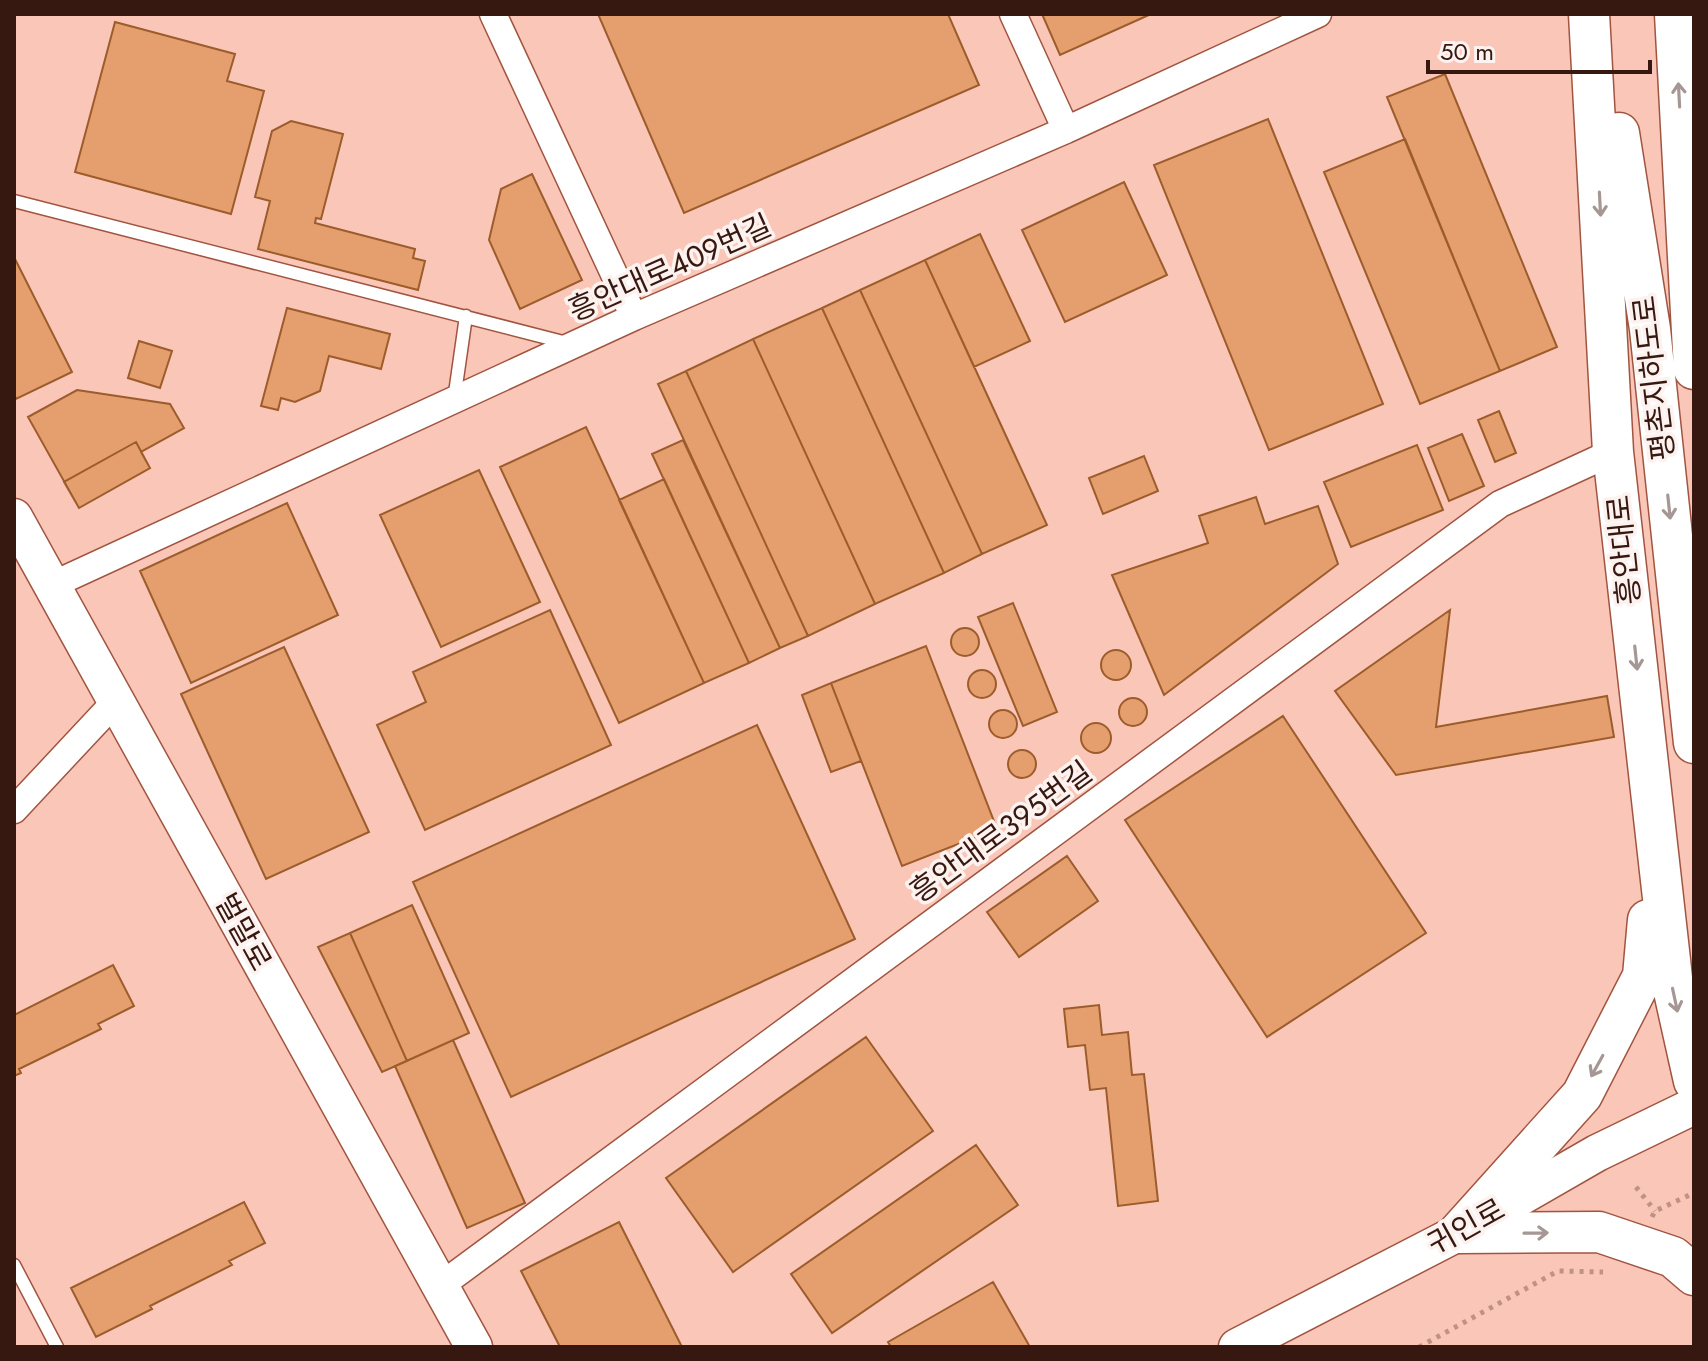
<svg xmlns="http://www.w3.org/2000/svg" width="1708" height="1361" viewBox="0 0 1708 1361" font-family="Jost,'Noto Sans KR',sans-serif">
	<rect width="100%" height="100%" fill="#fac6b8"/>
	<path fill="#e59f6e" stroke="#9c5c2b" stroke-width="2" d="M598 14H948L979 85 684 213Z
		M1042 14H1151L1060 55Z
		M115 22 235 54 227 81 264 91 231 214 75 172Z
		M1445 74 1557 347 1500 371 1387 97Z
		M1268 119 1383 404 1269 450 1154 165Z
		M291 121 343 134 321 219 316 218 315 223 415 249 413 258 425 261 418 290 258 249 270 201 255 197 272 131Z
		M1405 139 1500 371 1420 404 1324 172Z
		M532 174 582 280 520 309 489 240 501 189Z
		M1124 182 1167 275 1065 322 1022 230Z
		M980 234 1030 341 974 367 925 260Z
		M14 257 72 372 16 399 14 394Z
		M925 260 1047 525 982 554 860 290Z
		M860 290 982 554 944 573 822 308Z
		M287 308 390 334 381 369 329 356 320 391 295 402 281 398 278 410 261 406Z
		M822 308 944 573 875 604 753 339Z
		M753 339 875 604 808 636 686 371Z
		M139 341 172 351 160 388 128 378Z
		M686 371 808 636 780 648 658 384Z
		M77 390 170 404 184 428 141 452 150 468 79 508 28 417Z
		M1499 411 1516 453 1495 462 1478 420Z
		M586 427 704 683 619 723 500 467Z
		M1462 434 1484 486 1449 501 1428 448Z
		M683 440 780 648 749 663 652 454Z
		M136 442 150 468 79 508 64 482Z
		M1417 445 1443 510 1351 547 1324 482Z
		M1144 456 1158 491 1103 514 1089 478Z
		M479 470 540 602 441 647 380 515Z
		M664 479 749 663 704 683 619 500Z
		M1256 497 1265 524 1318 506 1338 564 1164 695 1112 575 1208 543 1199 516Z
		M287 503 338 615 191 683 140 571Z
		M1013 603 1057 712 1023 726 978 617Z
		M550 610 611 745 425 830 377 725 426 702 413 672Z
		M1450 610 1436 727 1607 696 1614 737 1396 775 1335 691Z
		M951 642a14 14 0 1 1 28 0a14 14 0 1 1-28 0Z
		M926 646 997 829 902 866 831 683Z
		M284 647 369 832 266 879 181 694Z
		M1101 665a15 15 0 1 1 30 0a15 15 0 1 1-30 0Z
		M968 684a14 14 0 1 1 28 0a14 14 0 1 1-28 0Z
		M831 683 861 761 831 772 802 695Z
		M1119 712a14 14 0 1 1 28 0a14 14 0 1 1-28 0Z
		M989 724a14 14 0 1 1 28 0a14 14 0 1 1-28 0Z
		M1283 716 1426 933 1267 1037 1125 820Z
		M1081 738a15 15 0 1 1 30 0a15 15 0 1 1-30 0Z
		M757 725 855 939 511 1097 413 882Z
		M1008 764a14 14 0 1 1 28 0a14 14 0 1 1-28 0Z
		M1067 856 1098 901 1019 957 987 912Z
		M412 905 469 1033 407 1061 350 933Z
		M350 933 407 1061 382 1072 318 947Z
		M113 965 134 1006 98 1024 101 1029 19 1069 21 1073 14 1076V1015Z
		M1099 1005 1102 1035 1128 1032 1132 1075 1144 1074 1158 1201 1118 1206 1106 1088 1090 1090 1085 1045 1068 1047 1064 1009Z
		M866 1037 933 1131 733 1272 666 1178Z
		M453 1040 525 1203 467 1228 395 1066Z
		M976 1145 1018 1205 832 1333 791 1274Z
		M244 1202 265 1243 229 1261 232 1265 150 1306 152 1309 96 1337 71 1288Z
		M619 1222 682 1347H560L521 1271Z
		M993 1282 1030 1347H891L888 1342Z"/>
	<g fill="none" stroke-linecap="round" stroke-linejoin="round">
		<g stroke="#a15541" stroke-width="15">
			<path id="lane" d="M14 201 567 343
				M454 400 466 316
				M14 1265 57 1347"/>
		</g>
		<g stroke="#a15541" stroke-width="29">
			<path id="street" d="M493 14 634 317
				M1013 14 1066 130
				M50 586 634 317 1066 130 1318 14
				M14 810 115 702
				M440 1286 1500 504 1613 452"/>
		</g>
		<g stroke="#a15541" stroke-width="39">
			<path id="secondary" d="M14 517 474 1347
				M1237 1347 1458 1233 1597 1153 1694 1106"/>
		</g>
		<g stroke="#a15541" stroke-width="43">
			<path id="primary" d="M1589 14 1613 452 1673 987 1694 1081
				M1675 14 1694 369
				M1619 133 1650 329 1694 743
				M1458 1233 1582 1095 1643 976 1648 920
				M1458 1233 1599 1232 1673 1257 1694 1275"/>
		</g>
		<path stroke="#bf9285" stroke-width="5" stroke-dasharray="4 6" stroke-linecap="butt" d="M1636 1187 1655 1211
			M1652 1217 1655 1211 1694 1193
			M1419 1347 1558 1271 1603 1272"/>
		<use href="#lane" stroke="#fff" stroke-width="12"/>
		<use href="#street" stroke="#fff" stroke-width="26"/>
		<use href="#secondary" stroke="#fff" stroke-width="36"/>
		<use href="#primary" stroke="#fff" stroke-width="40"/>
	</g>
	<defs><path id="oneway-shaft" d="M-6 0H5M1.5-3L5.5 0L1.5 3" fill="none" stroke-width="1.6" stroke-linecap="round" stroke-linejoin="round" transform="scale(2)"/></defs>
	<g stroke="#a59793">
		<use href="#oneway-shaft" transform="translate(1679 95) rotate(-93)"/>
		<use href="#oneway-shaft" transform="translate(1600 204) rotate(87)"/>
		<use href="#oneway-shaft" transform="translate(1669 507) rotate(84)"/>
		<use href="#oneway-shaft" transform="translate(1636 658) rotate(84)"/>
		<use href="#oneway-shaft" transform="translate(1675 1000) rotate(78)"/>
		<use href="#oneway-shaft" transform="translate(1597 1066) rotate(119)"/>
		<use href="#oneway-shaft" transform="translate(1536 1233) rotate(-1)"/>
	</g>
	<g text-anchor="middle" stroke-width="7" stroke-linejoin="round" paint-order="stroke">
		<g font-size="30" fill="#371810" stroke="#fcf2f0">
			<text transform="translate(670 268) rotate(-24)" y="10">흥안대로409번길</text>
			<text transform="translate(1654 378) rotate(-97)" y="10">평촌지하도로</text>
			<text transform="translate(1624 550) rotate(-96)" y="10">흥안대로</text>
			<text transform="translate(1001 832) rotate(-36)" y="10">흥안대로395번길</text>
			<text transform="translate(243 932) rotate(61)" y="10">벌말로</text>
			<text transform="translate(1466 1227) rotate(-29)" y="10">귀인로</text>
		</g>
	</g>
	<rect width="1708" height="1361" fill="none" stroke="#371810" stroke-width="32"/>
	<path d="M1428 60v12h222v-12" fill="none" stroke="#371810" stroke-width="4"/>
	<text x="1440" y="60" font-size="24" fill="#371810" stroke="#fcf2f0" stroke-width="6" paint-order="stroke">50 m</text>
</svg>
